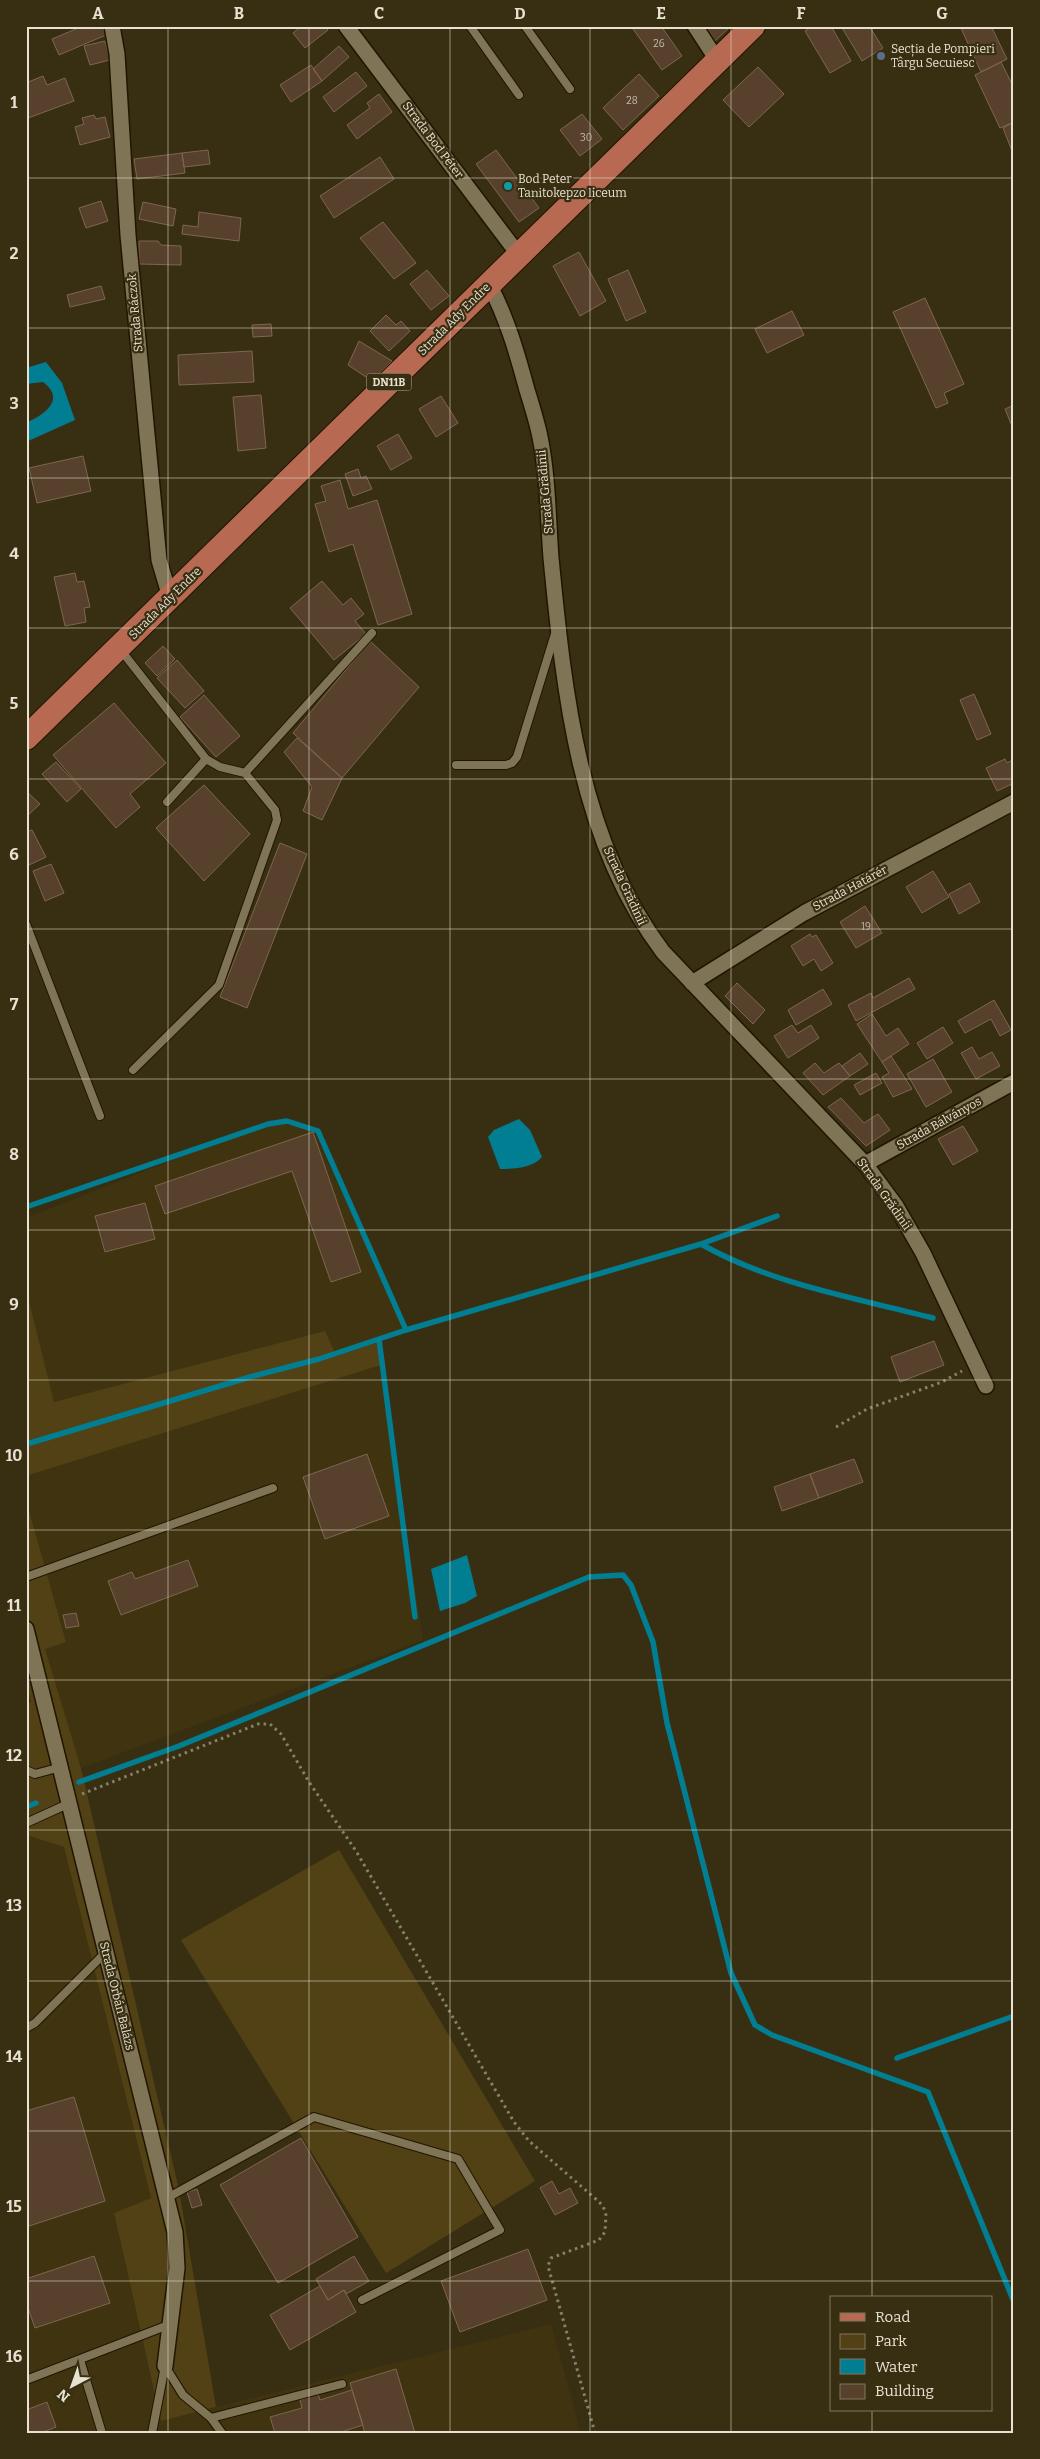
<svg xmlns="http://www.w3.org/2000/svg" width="1040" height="2459" viewBox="0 0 1040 2459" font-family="Bitter,serif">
	<rect width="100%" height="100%" fill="#382f13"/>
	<path fill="#403410" d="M275 1120 313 1131 406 1329 335 1353 325 1331 54 1402 26 1289V1218Z
		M381 1365 423 1640 81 1768 44 1649 66 1642 26 1500V1476Z
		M26 1835 64 1847 151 2198 114 2213 161 2421 551 2324 581 2433H26Z"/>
	<path fill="#514114" d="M26 1289 54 1402 325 1331 335 1353 377 1338 381 1365 26 1476Z
		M26 1500 66 1642 45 1649 81 1768 179 2190 216 2407 161 2421 114 2213 151 2198 64 1847 26 1835V1704L31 1702 26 1685Z
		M339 1850 535 2181 386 2273 181 1940Z"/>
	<path fill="#017e92" d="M46 362 62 383 75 420 26 442V423C43 415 67 400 43 382L26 384V368Z
		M519 1119 530 1130 542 1157C533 1168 514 1169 500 1169L488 1137 494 1130Z
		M467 1555 477 1596 465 1603 440 1611 431 1569Z"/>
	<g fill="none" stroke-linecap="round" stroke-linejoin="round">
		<path stroke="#017e92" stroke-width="5.5" d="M26 1207 268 1124 287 1121 318 1131 406 1330 701 1244 777 1216
			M701 1244C771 1284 855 1298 933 1318
			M379 1339 415 1617
			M30 1443 250 1377 319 1359 406 1330
			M79 1782 179 1746 589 1577 623 1575 631 1585 653 1642 667 1723 731 1973 755 2025 772 2035 928 2092 1014 2302
			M26 1807 36 1803
			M897 2058 1014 2016"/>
	</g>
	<path fill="#57412c" stroke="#7e6650" d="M83 26H102L106 35 59 55 52 39Z
		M301 26H325L328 30 305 48 293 33Z
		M631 26H661L682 56 662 70Z
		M706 26H731L715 41Z
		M813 26H831L851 61 830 73 805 31Z
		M841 26H869L883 48 862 61Z
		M960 26H991L1007 59 981 72Z
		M105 41 110 60 90 65 84 46Z
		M339 46 349 57 322 81 313 69Z
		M1001 62 1014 88V122L1000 128 975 75Z
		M311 65 322 81 291 102 280 85Z
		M758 67 784 94 749 127 723 100Z
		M356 72 367 86 334 112 323 97Z
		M639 74 659 96 623 130 603 108Z
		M43 76 47 85 65 78 74 101 28 118 26 83Z
		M379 94 392 112 357 139 347 125 370 108 367 103Z
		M582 114 602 139 580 156 560 130Z
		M94 115 96 119 105 117 110 137 80 145 75 127 84 124 82 118Z
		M1014 122V156L1003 128Z
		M208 150 210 164 184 167 182 153Z
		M496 150 539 208 519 222 476 164Z
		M182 153 185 173 137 179 134 159Z
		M380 157 394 179 334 218 320 196Z
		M101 201 108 221 86 228 79 208Z
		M143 202 176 209 173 226 139 219Z
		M199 212 241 218 239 241 182 234 183 225 198 227Z
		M383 222 416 263 394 279 360 238Z
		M139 241H158L161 245 181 246V265L139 264Z
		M579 252 606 301 580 316 553 266Z
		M427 270 449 296 431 310 410 284Z
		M628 270 646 312 626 321 608 279Z
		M101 286 105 299 70 307 67 295Z
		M925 298 964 384 944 393 948 403 936 408 893 312Z
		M792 311 804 335 767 353 755 329Z
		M386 315 396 325 401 321 410 331 389 351 370 331Z
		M271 324 272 336 253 337 252 325Z
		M359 341 392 361 372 381 348 365Z
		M252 351 254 382 179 385 178 355Z
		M261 395 266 448 238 451 233 397Z
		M441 396 458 423 436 437 419 409Z
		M1014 405V431L1005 409Z
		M398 434 412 458 391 470 377 446Z
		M83 456 91 491 37 503 29 468Z
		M358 469 361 478 366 476 372 489 353 496 345 474Z
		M340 480 348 509 377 500 412 614 378 625 353 544 329 552 315 504 326 501 321 486Z
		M75 573 77 582 84 581 90 607 84 608 86 622 65 626 54 577Z
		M322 581 343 605 351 598 364 614 355 621 366 634 334 660 290 608Z
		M370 641 419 687 342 778 293 733Z
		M163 646 175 659 157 676 145 663Z
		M177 660 204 691 185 708 157 678Z
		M974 694 991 734 977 740 960 700Z
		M204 695 240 736 216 757 180 717Z
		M114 703 166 763 130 794 140 807 116 828 53 755Z
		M297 738 342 778 322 820 303 811 312 787 284 752Z
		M1005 759 1007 763 1014 759V783L997 791 986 768Z
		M56 762 81 789 67 802 42 774Z
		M204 785 250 834 204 881 156 828Z
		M26 791 40 804 26 817Z
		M32 830 46 857 29 865 26 858V832Z
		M280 843 307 854 247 1008 220 997Z
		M51 864 64 893 45 901 33 871Z
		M933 871 949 897 922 913 906 887Z
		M970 883 980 902 959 914 949 894Z
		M865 906 882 933 856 948 840 922Z
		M810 934 812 937 816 935 833 963 821 971 814 959 803 966 791 946Z
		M909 978 915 989 856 1021 848 1005 871 993 873 998Z
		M737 983 765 1010 753 1024 725 996Z
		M823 989 832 1004 796 1025 788 1010Z
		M994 1000 1011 1030 1000 1036 991 1019 965 1033 958 1021Z
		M872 1014 886 1036 898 1028 909 1044 882 1062 857 1024Z
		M792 1025 798 1033 811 1025 819 1038 788 1058 774 1036Z
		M943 1027 953 1043 927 1059 917 1043Z
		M972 1047 979 1059 992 1052 1000 1066 976 1079 961 1053Z
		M860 1053 868 1064 850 1076 842 1066Z
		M891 1056 912 1089 893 1097 882 1077 889 1073 882 1062Z
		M933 1059 952 1092 926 1107 907 1074Z
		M815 1063 824 1073 839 1063 850 1076 823 1095 803 1073Z
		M876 1073 882 1083 860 1095 854 1085Z
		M841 1098 864 1123 878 1114 890 1130 866 1146 828 1107Z
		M963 1126 978 1151 953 1165 938 1139Z
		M313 1132 361 1272 331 1282 292 1171 165 1214 155 1186Z
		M145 1203 155 1239 105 1252 95 1216Z
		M934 1341 944 1365 900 1382 891 1357Z
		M367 1454 389 1516 325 1539 303 1477Z
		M854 1459 863 1482 819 1498 810 1474Z
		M810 1474 819 1498 782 1511 774 1487Z
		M188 1560 198 1586 121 1615 108 1581 132 1572 135 1579Z
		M76 1613 79 1626 66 1628 63 1615Z
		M74 2097 105 2201 26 2227V2111Z
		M301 2138 358 2237 278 2283 220 2185Z
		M552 2181 559 2194 570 2188 578 2203 555 2215 540 2188Z
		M197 2189 202 2205 192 2208 187 2192Z
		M528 2249 547 2300 460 2332 441 2281Z
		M94 2256 110 2303 35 2328 26 2302V2279Z
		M354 2256 369 2281 346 2294 344 2290 328 2300 316 2279Z
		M320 2286 328 2300 344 2290 356 2312 290 2350 270 2315Z
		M396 2369 415 2433H365L350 2383Z
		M352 2390 363 2425 338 2433H275L270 2417 302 2408 300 2400 318 2394 320 2400Z
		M47 2402 56 2427 41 2433H26V2410Z"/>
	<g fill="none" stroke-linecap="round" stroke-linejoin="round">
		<g stroke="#201600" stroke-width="10">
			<path id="lane" d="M470 26 519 95
				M525 26 570 89
				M120 649 206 759 220 767 245 773 275 810 277 820 219 985 133 1070
				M456 765H506L512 763 517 757 555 634
				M245 773 372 633
				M167 802 206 759
				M26 924 100 1116
				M26 1577 273 1488
				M26 1770 35 1774 61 1767
				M26 1823 70 1803
				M26 2028 35 2023 106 1952
				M167 2198 314 2117 458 2159 500 2230 362 2300
				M80 2360 102 2433
				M165 2366 183 2395 211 2418 222 2433
				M26 2380 171 2324
				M211 2418 342 2384
				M152 2433 165 2366"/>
		</g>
		<g stroke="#201600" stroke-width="18">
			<path id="street" d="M112 26 117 54 128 235 159 560 170 597
				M346 26 518 254
				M695 26 717 60
				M489 284C507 318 517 353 527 390 532 406 537 422 540 437 548 476 548 518 551 558 564 692 579 841 663 952L865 1164 896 1206 923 1253 986 1386
				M692 983 804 913 1014 802
				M865 1164 1014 1082
				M26 1629 175 2232 177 2268 165 2366"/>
		</g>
		<g stroke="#201600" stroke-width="26">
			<path id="primary" d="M26 738 753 26"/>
		</g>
		<path stroke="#88806a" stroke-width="3" stroke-dasharray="2.5 4" stroke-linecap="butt" d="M836 1427 867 1409 942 1382 962 1371
			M82 1794 258 1724H270L281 1734 309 1782 356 1851 514 2122 529 2141 597 2200 603 2206 606 2215 605 2232 599 2240 551 2258 548 2266 595 2433"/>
		<use href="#lane" stroke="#7f7456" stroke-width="8"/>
		<use href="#street" stroke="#7f7456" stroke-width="15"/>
		<use href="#primary" stroke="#b76952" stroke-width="24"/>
	</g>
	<path fill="none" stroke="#e8e2d2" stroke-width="1" stroke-opacity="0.55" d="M168 26V2433M309 26V2433M450 26V2433M590 26V2433M731 26V2433M872 26V2298M26 178H1014M26 328H1014M26 478H1014M26 628H1014M26 779H1014M26 929H1014M26 1079H1014M26 1230H1014M26 1380H1014M26 1530H1014M26 1680H1014M26 1830H1014M26 1981H1014M26 2131H1014M26 2281H1014M872 2410V2433"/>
	<circle fill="#5c6f8a" stroke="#382f13" stroke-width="2" cx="881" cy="56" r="5"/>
	<circle fill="#0f9aa8" stroke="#382f13" stroke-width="2" cx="508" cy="186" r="5"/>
	<g text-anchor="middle" stroke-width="4.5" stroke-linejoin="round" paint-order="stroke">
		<g font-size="10" fill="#c4baa8">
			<text x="659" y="47">26</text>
			<text x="632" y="104">28</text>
			<text x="586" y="141">30</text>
			<text x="866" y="930">19</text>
		</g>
		<rect fill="#382f13" stroke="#b3ac99" stroke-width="1" x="366.5" y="373.5" width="45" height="17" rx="4"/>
		<g font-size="11" font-weight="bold" fill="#e8e2d2">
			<text x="389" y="386">DN11B</text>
		</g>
		<g font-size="12" fill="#e8e2d2" stroke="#382f13" text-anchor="start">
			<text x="891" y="53">Secția de Pompieri<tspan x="891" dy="14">Târgu Secuiesc</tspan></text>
			<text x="518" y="183">Bod Peter<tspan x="518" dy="14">Tanitokepzo liceum</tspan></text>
		</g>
		<g font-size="12" fill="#e8e2d2" stroke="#382f13">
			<text transform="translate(433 140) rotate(53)" y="4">Strada Bod Péter</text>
			<text transform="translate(135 313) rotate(-95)" y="4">Strada Ráczok</text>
			<text transform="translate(454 319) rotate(-45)" y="4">Strada Ady Endre</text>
			<text transform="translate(545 492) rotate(-95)" y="4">Strada Grădinii</text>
			<text transform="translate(165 603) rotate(-45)" y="4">Strada Ady Endre</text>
			<text transform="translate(625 886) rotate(65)" y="4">Strada Grădinii</text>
			<text transform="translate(850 888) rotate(-28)" y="4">Strada Határér</text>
			<text transform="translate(939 1123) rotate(-29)" y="4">Strada Bálványos</text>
			<text transform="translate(884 1194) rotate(55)" y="4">Strada Grădinii</text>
			<text transform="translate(117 1996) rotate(76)" y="4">Strada Orbán Balázs</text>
		</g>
	</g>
	<rect width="1040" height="2459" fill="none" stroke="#382f13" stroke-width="55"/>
	<rect x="830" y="2296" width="162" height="115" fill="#382f13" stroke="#7e775f"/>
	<rect x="840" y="2313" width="25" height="8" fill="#b76952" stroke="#7e775f"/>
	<text x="875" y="2322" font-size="15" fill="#e8e2d2">Road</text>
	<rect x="840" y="2334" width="25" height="15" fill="#514114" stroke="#7e775f"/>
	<text x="875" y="2346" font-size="15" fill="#e8e2d2">Park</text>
	<rect x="840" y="2359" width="25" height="15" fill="#017e92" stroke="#7e775f"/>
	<text x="875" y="2372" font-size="15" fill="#e8e2d2">Water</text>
	<rect x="840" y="2384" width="25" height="15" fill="#57412c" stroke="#7e775f"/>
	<text x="875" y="2396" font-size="15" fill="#e8e2d2">Building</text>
	<g transform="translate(72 2386) rotate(221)" stroke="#382f13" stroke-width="4" paint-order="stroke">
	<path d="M0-4L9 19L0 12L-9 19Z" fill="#e8e2d2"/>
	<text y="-8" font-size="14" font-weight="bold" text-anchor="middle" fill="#e8e2d2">N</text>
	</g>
	<rect x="28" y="28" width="984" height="2404" fill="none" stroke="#e8e2d2" stroke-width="2"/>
	<g font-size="16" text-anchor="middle" font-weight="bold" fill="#e8e2d2">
		<text x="98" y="19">A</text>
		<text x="239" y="19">B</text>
		<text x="379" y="19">C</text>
		<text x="520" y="19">D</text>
		<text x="661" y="19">E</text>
		<text x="801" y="19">F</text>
		<text x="942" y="19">G</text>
		<text x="14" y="108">1</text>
		<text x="14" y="259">2</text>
		<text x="14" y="409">3</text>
		<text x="14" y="559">4</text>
		<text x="14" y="709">5</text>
		<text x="14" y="860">6</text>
		<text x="14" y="1010">7</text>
		<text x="14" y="1160">8</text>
		<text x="14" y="1310">9</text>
		<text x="14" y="1461">10</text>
		<text x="14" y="1611">11</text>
		<text x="14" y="1761">12</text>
		<text x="14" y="1911">13</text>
		<text x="14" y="2062">14</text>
		<text x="14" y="2212">15</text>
		<text x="14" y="2362">16</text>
	</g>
</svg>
